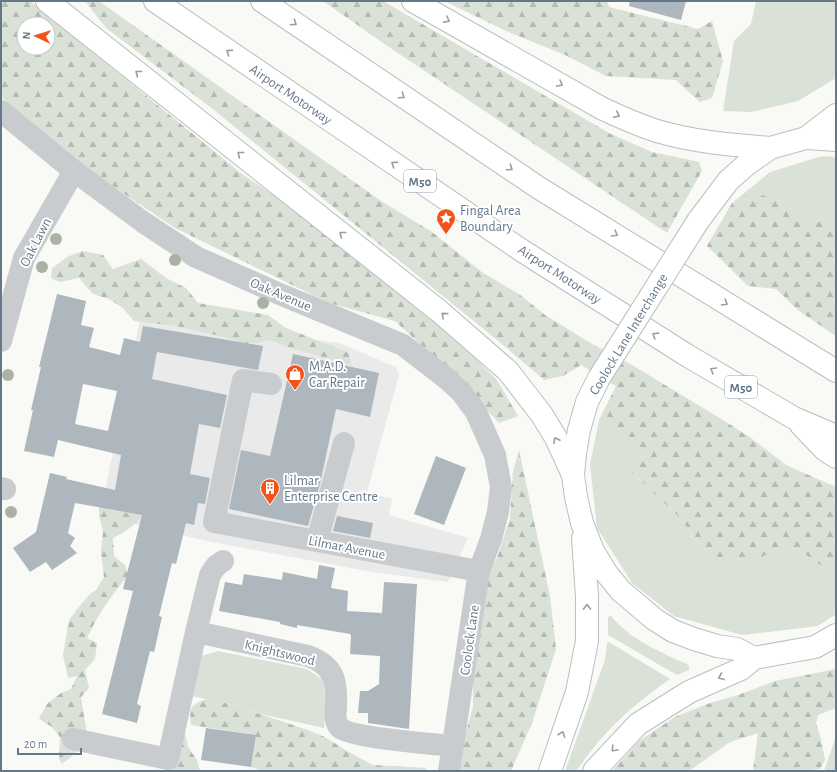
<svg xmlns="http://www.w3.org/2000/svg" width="837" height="772" viewBox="0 0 837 772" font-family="'Alegreya Sans',sans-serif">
	<defs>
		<pattern id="forest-firs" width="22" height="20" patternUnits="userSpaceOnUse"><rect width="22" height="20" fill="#dae1d6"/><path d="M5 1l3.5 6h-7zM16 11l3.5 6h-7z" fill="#b4bbb3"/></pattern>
	</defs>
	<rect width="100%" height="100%" fill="#f9f9f6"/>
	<path fill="#e9eae9" d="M141 315 339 343 396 367 399 375 367 492 392 499 389 515 468 538 448 582 372 572 207 541 100 516Z"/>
	<path fill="#dae1d6" d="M756 1H836V78L798 101 751 112 723 111 734 41 751 24Z
		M822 156 836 157V218L828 217 809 224 783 202 762 195 732 203 770 172Z
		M599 420 612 434 644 456 620 461 678 516 709 555 769 554 796 548 822 566 836 571V614L818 626 742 635 674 616 632 583 597 528 590 464Z
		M611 616C631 640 660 652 689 665V670L677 675 608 635V617Z
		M609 642 670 679C644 697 620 717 599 741 591 750 584 761 576 771H565L605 660 607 643Z
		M218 651 307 669 323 680 326 706 324 728 261 714 230 704 191 696 201 656Z
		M836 736V771H824Z"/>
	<path fill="url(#forest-firs)" fill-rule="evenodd" d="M1 1H30L242 174 315 223 443 325 497 380 518 416 499 423 456 377 395 321 329 303 175 228 84 167 1 97ZM24 24H48V48H24Z
		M85 1H99L103 4 381 201 432 232 483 273 519 294 545 315 592 344 632 365 723 420 751 438 786 465 836 487V571L822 566 796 548 769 554 739 564 709 555 678 516 620 461 643 456 612 434 599 420 616 386 581 365 563 376 544 380 502 344 214 110 106 28Z
		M323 1H383L609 133 652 152 699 162 702 171 667 233 386 45Z
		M444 1H607L609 7 698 29 712 21 723 61 712 98 700 102 676 80 606 76 565 55 504 30Z
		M762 195 783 202 809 224 828 217 836 218V336L799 311 776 289 748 286 707 246 732 203Z
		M83 251 103 255 113 269 141 259 166 278 186 288 198 303 268 315 286 328 349 353 351 365 287 347 271 340 248 344 224 337 176 326 134 321 123 308 109 299 93 294 79 278 60 282 51 278 52 268 69 256Z
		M519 450 550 596 556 649 532 723 511 771H458L459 759 473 706V652L476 589 497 558 510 518 513 471Z
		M106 498 111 510 143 515C134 526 125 532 113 538L114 556 125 565 128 575C111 597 99 612 87 638L97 643 95 659 85 670 89 688 81 697 87 734 82 748 62 764 59 759 60 737 52 727 39 719 47 704 61 693 71 689 77 676 68 678 63 655 69 620 78 608 90 594 96 590 104 577 101 552 103 531 99 516V502Z
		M836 669V708L818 715 816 723 821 739 825 760 820 769 799 771H753L758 733 730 742 689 771H612L639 741 675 717 707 704 738 695 775 681Z
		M206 699 230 704 305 729 325 737 347 751 373 765 426 768 427 771H262L251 767 256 735 191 725C189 708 189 706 206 699Z
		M184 728 188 747 197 760 200 771H170L173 751Z"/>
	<path fill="#aeb7bd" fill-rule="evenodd" d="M630 1H686L681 20 629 6Z
		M57 294 86 301 81 325 94 328 89 347 120 355 124 338 140 342 143 326 263 346 258 370 157 352 152 379 227 395 220 428 199 424 190 474 210 478 205 504 198 503 194 525 186 523 176 564 172 563 159 616 162 617 154 652 150 651 137 704 141 706 137 723 102 714 133 591 123 589 142 515 75 503 68 533 75 538 70 546 77 553 52 570 46 562 30 572 13 548 36 532 50 473 67 477 66 479 115 490 121 455 58 440 54 457 24 451 33 410H31L41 367H39ZM83 384 117 391 108 431 75 424Z
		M293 354 379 373 370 417 336 409 320 484 308 526 229 509 241 450 270 456Z
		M436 456 466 468 444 525 414 514Z
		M337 516 373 523 370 538 333 531Z
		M319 565 335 568 331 588 348 591 347 611 382 613 384 582 417 584 409 729 368 723V713H358L360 691H368L379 684 380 656 350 654 351 636 350 634 297 625V628L280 624V622L219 611 225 582 242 585 244 574 282 580 283 572 317 579Z
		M206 728 256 735 251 767 201 760Z"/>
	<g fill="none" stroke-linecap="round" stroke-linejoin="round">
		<g stroke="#bbbfc3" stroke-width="24">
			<path id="major" d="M806 138 836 115
				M698 221 728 181 746 165 770 148 806 138 836 140
				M599 378 587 402 579 430 575 453 573 475 576 497 582 523 593 551 607 574 621 591 654 619 673 631 694 639 717 646 737 649 754 658 815 647 836 635
				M550 771 577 692 587 641V597L583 538
				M594 771 638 724 689 692 741 669 754 658"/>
		</g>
		<g stroke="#babec1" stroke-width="24">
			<path id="highway" d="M47 1 439 311 508 371 542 415 556 438 573 475
				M155 1 521 250 688 356 794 418 836 436
				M262 1 539 188 836 371
				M413 1 603 109C621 117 638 125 657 131 694 142 732 145 770 148
				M801 425 825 450 836 457"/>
		</g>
		<path stroke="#c8cccf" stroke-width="22" d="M1 111 74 171 143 222 196 257 282 295 403 345 447 379 461 392 476 412 495 455 501 487 498 512 491 539 479 571 449 771
			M1 341 24 258 74 171
			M271 384 243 380 214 522 479 571
			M1 488 5 489
			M317 541 344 443
			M223 561 216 566 210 575 196 632 308 656C336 666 337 683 336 709 335 716 335 722 339 727 350 738 434 744 453 746
			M73 739 168 759 196 632"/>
		<use href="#major" stroke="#fff" stroke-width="22"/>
		<use href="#highway" stroke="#fff" stroke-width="22"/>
		<g stroke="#bbbfc3" stroke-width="24" stroke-linecap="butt">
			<path id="major-bridge" d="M599 378 698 221"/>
		</g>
		<use href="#major-bridge" stroke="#fff" stroke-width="22"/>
	</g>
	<g fill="#a8b3a4">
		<circle cx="56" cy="239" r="6"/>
		<circle cx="175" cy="260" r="6"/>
		<circle cx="42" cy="267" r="6"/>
		<circle cx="263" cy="303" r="6"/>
		<circle cx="8" cy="375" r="6"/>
		<circle cx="11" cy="512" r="6"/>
	</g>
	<defs><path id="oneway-chevron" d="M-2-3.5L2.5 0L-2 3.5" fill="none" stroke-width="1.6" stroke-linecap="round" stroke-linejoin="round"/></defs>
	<g stroke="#93a0ac">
		<use href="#oneway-chevron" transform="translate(447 20) rotate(29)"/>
		<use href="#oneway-chevron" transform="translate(294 23) rotate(34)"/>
		<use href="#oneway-chevron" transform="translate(229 52) rotate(-146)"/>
		<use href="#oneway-chevron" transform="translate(138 73) rotate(-142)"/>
		<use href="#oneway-chevron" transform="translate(560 84) rotate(30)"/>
		<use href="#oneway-chevron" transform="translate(402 96) rotate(34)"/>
		<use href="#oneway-chevron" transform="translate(617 115) rotate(25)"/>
		<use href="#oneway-chevron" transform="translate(240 154) rotate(-142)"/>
		<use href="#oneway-chevron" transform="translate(394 164) rotate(-146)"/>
		<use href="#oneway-chevron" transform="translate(510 168) rotate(34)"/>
		<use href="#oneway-chevron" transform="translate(342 234) rotate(-142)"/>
		<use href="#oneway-chevron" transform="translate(615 234) rotate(31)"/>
		<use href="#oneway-chevron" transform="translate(725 303) rotate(31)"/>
		<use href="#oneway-chevron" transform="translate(444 315) rotate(-139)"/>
		<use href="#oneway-chevron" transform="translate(655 335) rotate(-148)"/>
		<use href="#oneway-chevron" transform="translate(713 370) rotate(-150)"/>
		<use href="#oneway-chevron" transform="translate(556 440) rotate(-117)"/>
		<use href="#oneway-chevron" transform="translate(587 607) rotate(-91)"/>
		<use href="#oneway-chevron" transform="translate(721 677) rotate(158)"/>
		<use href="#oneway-chevron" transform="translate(562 734) rotate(-71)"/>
		<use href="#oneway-chevron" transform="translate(614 749) rotate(133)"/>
	</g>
	<defs>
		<g id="sight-pin" transform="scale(1)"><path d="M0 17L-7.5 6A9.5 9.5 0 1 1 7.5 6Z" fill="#f3531b" stroke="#fff"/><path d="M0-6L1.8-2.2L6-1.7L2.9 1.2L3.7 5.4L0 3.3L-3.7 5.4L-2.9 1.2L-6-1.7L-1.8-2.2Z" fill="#fff"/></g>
		<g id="shop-pin" transform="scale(1)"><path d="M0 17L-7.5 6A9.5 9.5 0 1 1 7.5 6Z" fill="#f3531b" stroke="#fff"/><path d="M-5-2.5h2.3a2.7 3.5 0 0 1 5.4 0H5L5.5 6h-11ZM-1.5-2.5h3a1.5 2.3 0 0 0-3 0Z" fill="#fff"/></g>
		<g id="building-pin" transform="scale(1)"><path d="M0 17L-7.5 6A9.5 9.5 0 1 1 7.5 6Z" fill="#f3531b" stroke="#fff"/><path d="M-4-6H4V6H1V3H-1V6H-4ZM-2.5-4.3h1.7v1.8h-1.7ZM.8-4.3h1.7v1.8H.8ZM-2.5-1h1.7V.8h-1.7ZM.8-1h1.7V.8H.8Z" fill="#fff"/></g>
	</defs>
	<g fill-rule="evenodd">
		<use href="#sight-pin" x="446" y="218"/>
		<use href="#shop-pin" x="295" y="374"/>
		<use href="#building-pin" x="270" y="488"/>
	</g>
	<g text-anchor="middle" stroke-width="4" stroke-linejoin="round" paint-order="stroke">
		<g fill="#fff" stroke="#93a0ac" stroke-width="1">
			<rect x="404" y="170" width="32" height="22" rx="3"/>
			<rect x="725" y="376" width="32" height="22" rx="3"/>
		</g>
		<g font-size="13" font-weight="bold" fill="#657889">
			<text x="420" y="186">M50</text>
			<text x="741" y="392">M50</text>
		</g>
		<g font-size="14" fill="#657889" stroke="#fff">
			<text transform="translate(291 94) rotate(34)" y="5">Airport Motorway</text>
			<text transform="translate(35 242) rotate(-63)" y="5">Oak Lawn</text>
			<text transform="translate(560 274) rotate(33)" y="5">Airport Motorway</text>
			<text transform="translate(281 294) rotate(23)" y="5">Oak Avenue</text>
			<text transform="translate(628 334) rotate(-59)" y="5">Coolock Lane Interchange</text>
			<text transform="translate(347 547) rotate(11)" y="5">Lilmar Avenue</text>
			<text transform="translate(469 640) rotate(-82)" y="5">Coolock Lane</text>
			<text transform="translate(280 652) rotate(14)" y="5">Knightswood</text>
		</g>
		<g font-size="14" fill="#657889" stroke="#fff" text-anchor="start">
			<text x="460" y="215">Fingal Area<tspan x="460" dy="16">Boundary</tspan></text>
			<text x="309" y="371">M.A.D.<tspan x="309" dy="16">Car Repair</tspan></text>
			<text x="284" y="485">Lilmar<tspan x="284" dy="16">Enterprise Centre</tspan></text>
		</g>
	</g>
	<rect width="837" height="772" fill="none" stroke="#657889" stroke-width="4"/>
	<g transform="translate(36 36) rotate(274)"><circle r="19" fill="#ffffff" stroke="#c1c9d0"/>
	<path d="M0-3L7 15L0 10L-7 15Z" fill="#f3531b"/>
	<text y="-6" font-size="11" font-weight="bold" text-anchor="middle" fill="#657889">N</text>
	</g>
	<path d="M18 748v6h63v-6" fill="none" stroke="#657889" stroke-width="2"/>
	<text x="24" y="748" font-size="12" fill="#657889" stroke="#ffffff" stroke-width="3" paint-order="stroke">20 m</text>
</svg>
